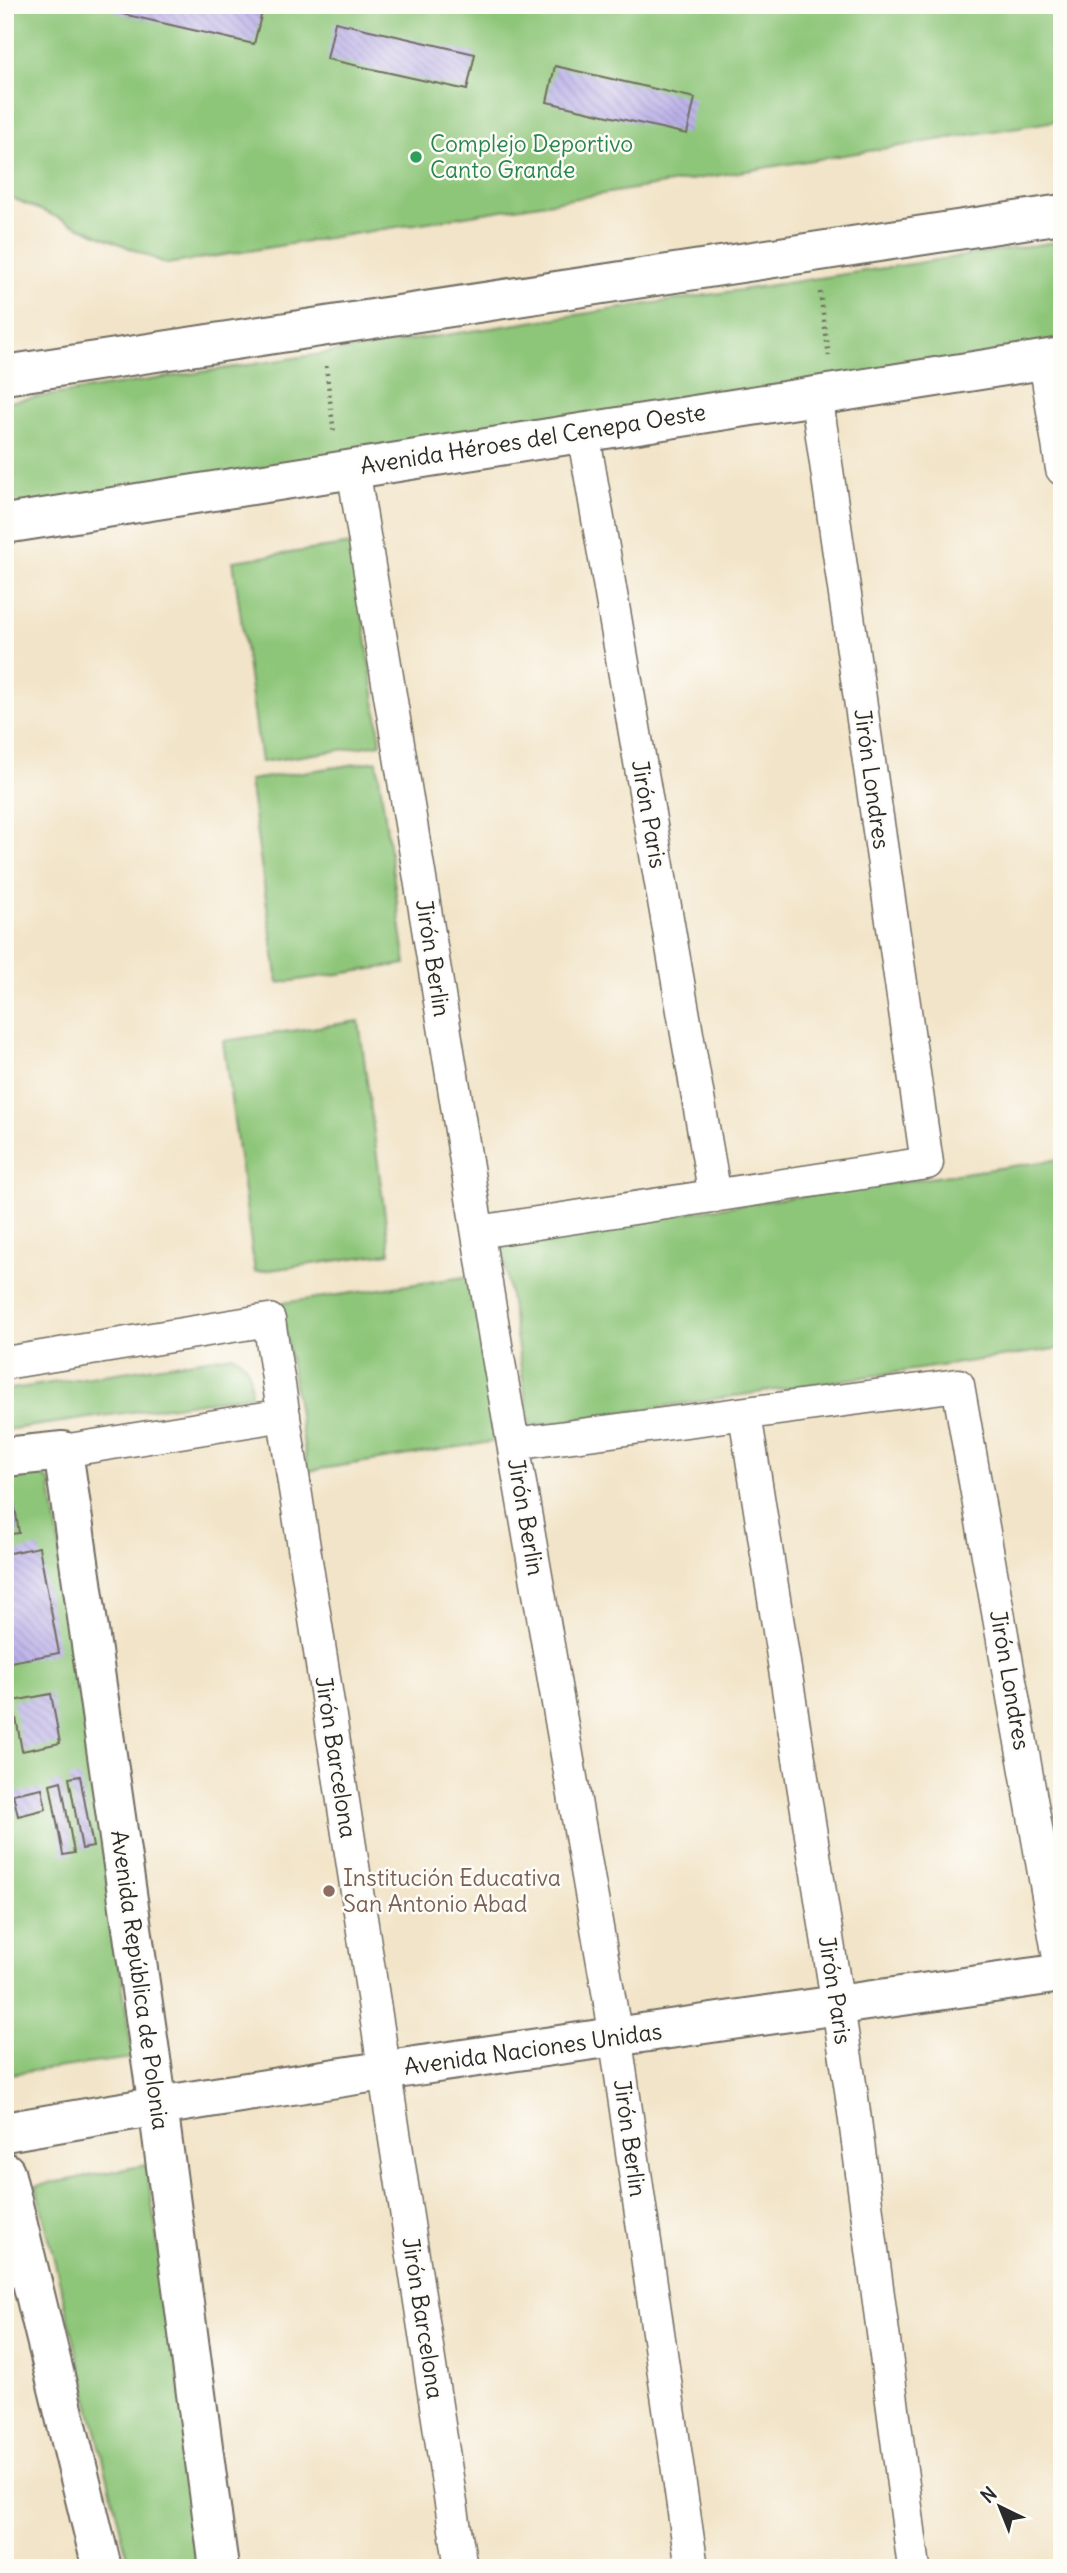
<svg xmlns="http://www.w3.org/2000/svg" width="1067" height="2573" viewBox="0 0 1067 2573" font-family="Delius,sans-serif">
	<defs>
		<pattern id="building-back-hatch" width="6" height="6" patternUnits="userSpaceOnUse" patternTransform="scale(1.75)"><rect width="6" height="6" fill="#b6abe8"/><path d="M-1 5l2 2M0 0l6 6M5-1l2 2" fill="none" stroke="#948bbc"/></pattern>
	</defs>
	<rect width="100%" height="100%" fill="#fdfcf7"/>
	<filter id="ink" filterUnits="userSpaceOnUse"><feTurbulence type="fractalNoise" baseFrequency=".0143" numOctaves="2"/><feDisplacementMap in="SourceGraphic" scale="14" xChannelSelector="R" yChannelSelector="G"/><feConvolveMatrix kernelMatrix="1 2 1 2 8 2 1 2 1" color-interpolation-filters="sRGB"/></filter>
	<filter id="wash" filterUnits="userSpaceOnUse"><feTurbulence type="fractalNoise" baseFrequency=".00686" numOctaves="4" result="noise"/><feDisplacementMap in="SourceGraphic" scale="28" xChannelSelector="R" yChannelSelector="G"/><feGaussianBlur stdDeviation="1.57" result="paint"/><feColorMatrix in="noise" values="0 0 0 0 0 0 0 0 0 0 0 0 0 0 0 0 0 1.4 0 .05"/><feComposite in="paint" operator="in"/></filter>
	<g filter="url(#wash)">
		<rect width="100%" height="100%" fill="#f2e4c8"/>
		<path fill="#8ec679" stroke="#5c7852" stroke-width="2" d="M5 5H1054L1062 79V120L167 264 5 195Z
			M1062 241V345L5 508V402Z
			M353 544 381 744 261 762 233 561Z
			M377 761 406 964 278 983 249 780Z
			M359 1021 390 1253 255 1272 223 1041Z
			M1062 1159V1348L530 1426 501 1239Z
			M472 1276 497 1441 308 1471 281 1303Z
			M233 1355C251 1365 250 1376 251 1395L5 1430V1390Z
			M27 1467 50 1481 133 2058 10 2074 5 2055V1469Z
			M146 2165 208 2568H130L36 2186Z"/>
		<g id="blocks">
			<path fill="url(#building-back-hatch)" d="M116 5H253L263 8 254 44 114 12Z
				M335 22 475 54 467 90 327 59Z
				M555 66 695 98 687 134 547 102Z
				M11 1481 19 1533 5 1535V1482Z
				M39 1547 59 1653 5 1663V1554Z
				M51 1694 60 1743 22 1751 13 1701Z
				M80 1776 93 1847 82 1849 69 1778Z
				M61 1781 74 1853 63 1855 50 1784Z
				M42 1788 46 1809 18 1816 13 1794Z"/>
		</g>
	</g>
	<g filter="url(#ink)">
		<use href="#blocks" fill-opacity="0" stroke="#716c62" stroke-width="2"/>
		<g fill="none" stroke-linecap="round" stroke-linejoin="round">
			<g stroke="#716c62" stroke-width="35">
				<path id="minor" d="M1045 360 1062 469
					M583 432 715 1196
					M353 468 497 1351 613 2020 692 2568
					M478 1232 927 1163 816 394
					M5 1363 269 1320 461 2568
					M745 1414 851 2090 914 2568
					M513 1444 958 1385 1062 1975
					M63 1451 284 1415"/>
			</g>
			<g stroke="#716c62" stroke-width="42">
				<path id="tertiary" d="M5 2132C356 2071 709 2024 1062 1973"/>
			</g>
			<g stroke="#716c62" stroke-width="42">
				<path id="secondary" d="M5 375 1062 214
					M5 524 1062 357
					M5 1457 63 1451 160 2121 219 2568
					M5 2172 102 2568"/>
			</g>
			<path stroke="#716c62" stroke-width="4.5" stroke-dasharray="2 5" stroke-linecap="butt" d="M820 292 829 356
				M326 366 334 434"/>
			<use href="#minor" stroke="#fff" stroke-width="32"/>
			<use href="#tertiary" stroke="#fff" stroke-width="38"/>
			<use href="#secondary" stroke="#fff" stroke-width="38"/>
		</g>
	</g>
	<circle fill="#2e9e5b" stroke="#fdfcf7" stroke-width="2.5" cx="416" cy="157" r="7"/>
	<circle fill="#8d6e63" stroke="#fdfcf7" stroke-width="2.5" cx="329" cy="1891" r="7"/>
	<g text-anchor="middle" stroke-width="5" stroke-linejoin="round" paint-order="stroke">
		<g font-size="23" fill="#27864d" stroke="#fdfcf7" text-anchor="start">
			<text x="430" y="152">Complejo Deportivo<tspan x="430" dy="26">Canto Grande</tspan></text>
		</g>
		<g font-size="23" fill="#2b2b2b" stroke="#fdfcf7">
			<text transform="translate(533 439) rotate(-9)" y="8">Avenida Héroes del Cenepa Oeste</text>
			<text transform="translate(872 779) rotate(82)" y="8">Jirón Londres</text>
			<text transform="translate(649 814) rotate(80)" y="8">Jirón Paris</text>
			<text transform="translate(433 958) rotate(81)" y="8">Jirón Berlin</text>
			<text transform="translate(526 1517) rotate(80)" y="8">Jirón Berlin</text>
			<text transform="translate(1010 1680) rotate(80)" y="8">Jirón Londres</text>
			<text transform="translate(336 1757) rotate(81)" y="8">Jirón Barcelona</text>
			<text transform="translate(140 1980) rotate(82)" y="8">Avenida República de Polonia</text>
			<text transform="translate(835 1990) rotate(81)" y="8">Jirón Paris</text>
			<text transform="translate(533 2049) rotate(-8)" y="8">Avenida Naciones Unidas</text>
			<text transform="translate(630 2138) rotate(82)" y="8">Jirón Berlin</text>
			<text transform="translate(423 2318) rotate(81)" y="8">Jirón Barcelona</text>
		</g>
		<g font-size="23" fill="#785e54" stroke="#fdfcf7" text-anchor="start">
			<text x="343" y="1886">Institución Educativa<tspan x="343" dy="26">San Antonio Abad</tspan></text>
		</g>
	</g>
	<rect width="1067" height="2573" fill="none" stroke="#fdfcf7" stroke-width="28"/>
	<g transform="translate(1000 2507) rotate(317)" stroke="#fdfcf7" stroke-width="5" paint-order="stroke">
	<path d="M0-5L12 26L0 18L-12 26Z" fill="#2b2b2b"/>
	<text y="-10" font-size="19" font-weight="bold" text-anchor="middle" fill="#2b2b2b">N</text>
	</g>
</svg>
